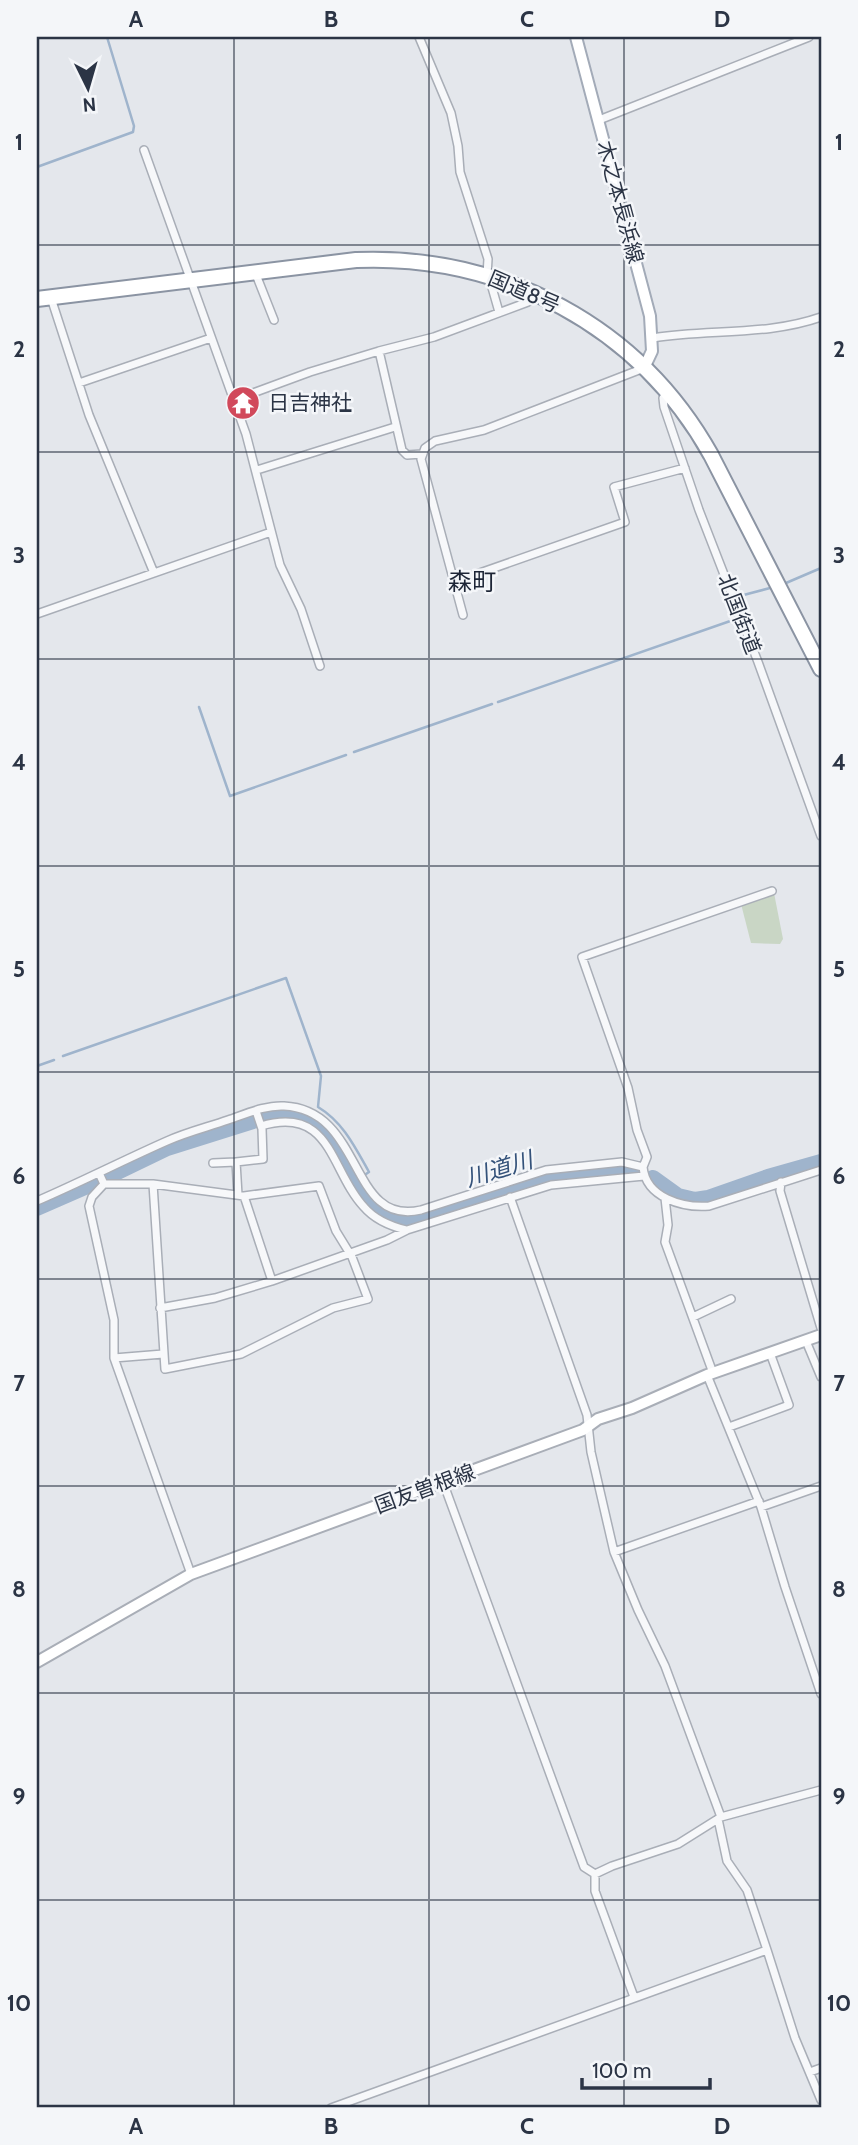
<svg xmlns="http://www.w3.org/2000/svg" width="858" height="2145" viewBox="0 0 858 2145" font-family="Cabin,'Noto Sans JP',sans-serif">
	<rect width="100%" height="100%" fill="#e4e7ec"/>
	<path fill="#c9d6c5" d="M774 893 783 939 780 944 751 943 741 904Z"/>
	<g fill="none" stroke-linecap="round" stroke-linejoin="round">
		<path stroke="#9fb4cc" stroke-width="2.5" d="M37 167 133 132 134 126 107 37
			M786 583 821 568
			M736 597 770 588
			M498 702 736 619 728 598
			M199 707 230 796 346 755
			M354 752 492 704
			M63 1056 286 978 321 1076 318 1107C343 1122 355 1147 369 1172L366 1174
			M37 1066 54 1060
			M355 1179 357 1177"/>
		<path stroke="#9fb4cc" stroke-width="16" d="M109 1176 167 1148 272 1115C364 1111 335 1225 416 1218L547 1178 634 1170
			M653 1178 678 1196 695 1200 708 1198 768 1177 821 1162
			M37 1208 92 1184"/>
		<g stroke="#a9aeb7" stroke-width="10">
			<path id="street" d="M419 37 451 113 458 146 460 172 488 259 487 275
				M599 120 809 37
				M144 150 246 434 280 565 301 609 320 666
				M255 272 274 320
				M489 277 499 312
				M51 298 89 415 154 573
				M653 338C709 329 767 336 821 317
				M379 351 434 337 528 302 538 295
				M79 383 211 338
				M667 394 663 398 664 407 699 510 758 662 821 836
				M234 400 310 372 379 351 402 450 407 455 422 454
				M257 470 395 427
				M454 582 625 522 614 487 685 468
				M37 614 271 532
				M463 615 421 459 425 448 435 441 484 430 644 368
				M261 1126C332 1105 330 1171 364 1207 375 1220 390 1226 406 1230
				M213 1163 236 1162
				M643 1167 647 1157 637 1130 628 1088 582 957 772 891
				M99 1173 104 1184 92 1197 89 1206 114 1320V1358L191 1574
				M781 1182 780 1191 821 1328
				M104 1184H153
				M153 1184 244 1196 319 1186 336 1231 352 1257 368 1299 333 1308 241 1354 165 1369Z
				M238 1195 236 1162 263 1159 262 1129 256 1111
				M510 1197 587 1415 591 1452 614 1552 638 1610 665 1666 721 1817
				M665 1198 668 1225 665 1242 713 1373
				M37 1201C81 1182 124 1160 167 1141 187 1132 208 1127 228 1120 246 1114 265 1105 284 1106 365 1110 348 1227 421 1210L546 1170 622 1162 643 1167C646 1198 683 1208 709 1206L821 1170
				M272 1281 387 1240 407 1230 551 1185 644 1176
				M160 1308 215 1298 272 1281 244 1196
				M693 1317 731 1299
				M806 1341 821 1377
				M114 1358 163 1354
				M707 1375 761 1507 821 1486
				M729 1427 789 1405 770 1353
				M443 1482 584 1867 595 1874
				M761 1507 785 1587 821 1694
				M614 1552 759 1501
				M718 1819 727 1861 747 1890 767 1950
				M634 1997 595 1891V1874L612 1866 678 1844 721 1817 821 1790
				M810 2072 821 2068
				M331 2108 767 1950 795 2038 821 2100"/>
		</g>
		<g stroke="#a9aeb7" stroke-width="14">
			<path id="secondary" d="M37 1662 191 1574 583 1430 598 1419 632 1408 707 1375 821 1335"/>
		</g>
		<g stroke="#a3abb8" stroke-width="14">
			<path id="primary" d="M576 37 650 316 652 351 644 368"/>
		</g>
		<g stroke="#8b94a3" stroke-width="18">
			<path id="highway" d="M37 299 356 260C503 254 639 326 711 455L821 669"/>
		</g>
		<use href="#street" stroke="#f7f8fa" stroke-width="7"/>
		<use href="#secondary" stroke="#fff" stroke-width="10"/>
		<use href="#primary" stroke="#fff" stroke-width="10"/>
		<use href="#highway" stroke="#fff" stroke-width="14"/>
	</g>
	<path fill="none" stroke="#2b3445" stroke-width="2" stroke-opacity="0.55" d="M234 37V2108M429 37V2108M624 37V2108M37 245H821M37 452H821M37 659H821M37 866H821M37 1072H821M37 1279H821M37 1486H821M37 1693H821M37 1900H821"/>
	<defs>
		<g id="temple-disc" transform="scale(1.75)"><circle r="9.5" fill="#d1495b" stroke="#f4f6f9"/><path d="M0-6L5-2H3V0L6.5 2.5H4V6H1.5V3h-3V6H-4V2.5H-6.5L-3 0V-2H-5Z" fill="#fff"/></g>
	</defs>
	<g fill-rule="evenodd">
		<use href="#temple-disc" x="243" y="403"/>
	</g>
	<g text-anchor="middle" stroke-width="5" stroke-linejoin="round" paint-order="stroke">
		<g font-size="21" fill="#2b3445" stroke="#f4f6f9">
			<text transform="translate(620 202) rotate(75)" y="7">木之本長浜線</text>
			<text transform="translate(524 292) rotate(23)" y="7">国道8号</text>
			<text transform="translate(739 614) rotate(69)" y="7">北国街道</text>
			<text transform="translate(425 1489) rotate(-20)" y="7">国友曽根線</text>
		</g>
		<g font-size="21" fill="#2b3445" stroke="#f4f6f9" text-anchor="start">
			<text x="268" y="410">日吉神社</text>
		</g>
		<g font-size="23" font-style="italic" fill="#34527a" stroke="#f4f6f9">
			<text transform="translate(499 1169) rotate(-17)" y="8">川道川</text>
		</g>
		<g font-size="24" fill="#1d2536" stroke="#f4f6f9">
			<text x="472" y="590">森町</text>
		</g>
	</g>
	<rect width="858" height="2145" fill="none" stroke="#f4f6f9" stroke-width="77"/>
	<g transform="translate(88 88) rotate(175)" stroke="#f4f6f9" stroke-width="5" paint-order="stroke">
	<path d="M0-5L12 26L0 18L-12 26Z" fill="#2b3445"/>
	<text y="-10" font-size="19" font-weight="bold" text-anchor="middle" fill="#2b3445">N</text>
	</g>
	<path d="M582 2078v10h128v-10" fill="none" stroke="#2b3445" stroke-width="3.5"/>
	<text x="592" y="2078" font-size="21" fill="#2b3445" stroke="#f4f6f9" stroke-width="5" paint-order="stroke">100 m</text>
	<rect x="38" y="38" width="782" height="2068" fill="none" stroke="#2b3445" stroke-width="2.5"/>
	<g font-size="23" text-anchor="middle" font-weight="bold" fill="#2b3445">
		<text x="136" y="27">A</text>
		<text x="331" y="27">B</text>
		<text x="527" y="27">C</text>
		<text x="722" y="27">D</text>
		<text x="19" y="150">1</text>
		<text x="839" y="150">1</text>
		<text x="19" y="357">2</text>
		<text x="839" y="357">2</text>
		<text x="19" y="563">3</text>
		<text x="839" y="563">3</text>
		<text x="19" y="770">4</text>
		<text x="839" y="770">4</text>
		<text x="19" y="977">5</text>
		<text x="839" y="977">5</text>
		<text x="19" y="1184">6</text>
		<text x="839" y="1184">6</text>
		<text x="19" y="1391">7</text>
		<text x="839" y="1391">7</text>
		<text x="19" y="1597">8</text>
		<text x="839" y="1597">8</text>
		<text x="19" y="1804">9</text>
		<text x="839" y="1804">9</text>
		<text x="19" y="2011">10</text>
		<text x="839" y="2011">10</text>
		<text x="136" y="2134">A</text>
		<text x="331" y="2134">B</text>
		<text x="527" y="2134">C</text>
		<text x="722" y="2134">D</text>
	</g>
</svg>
